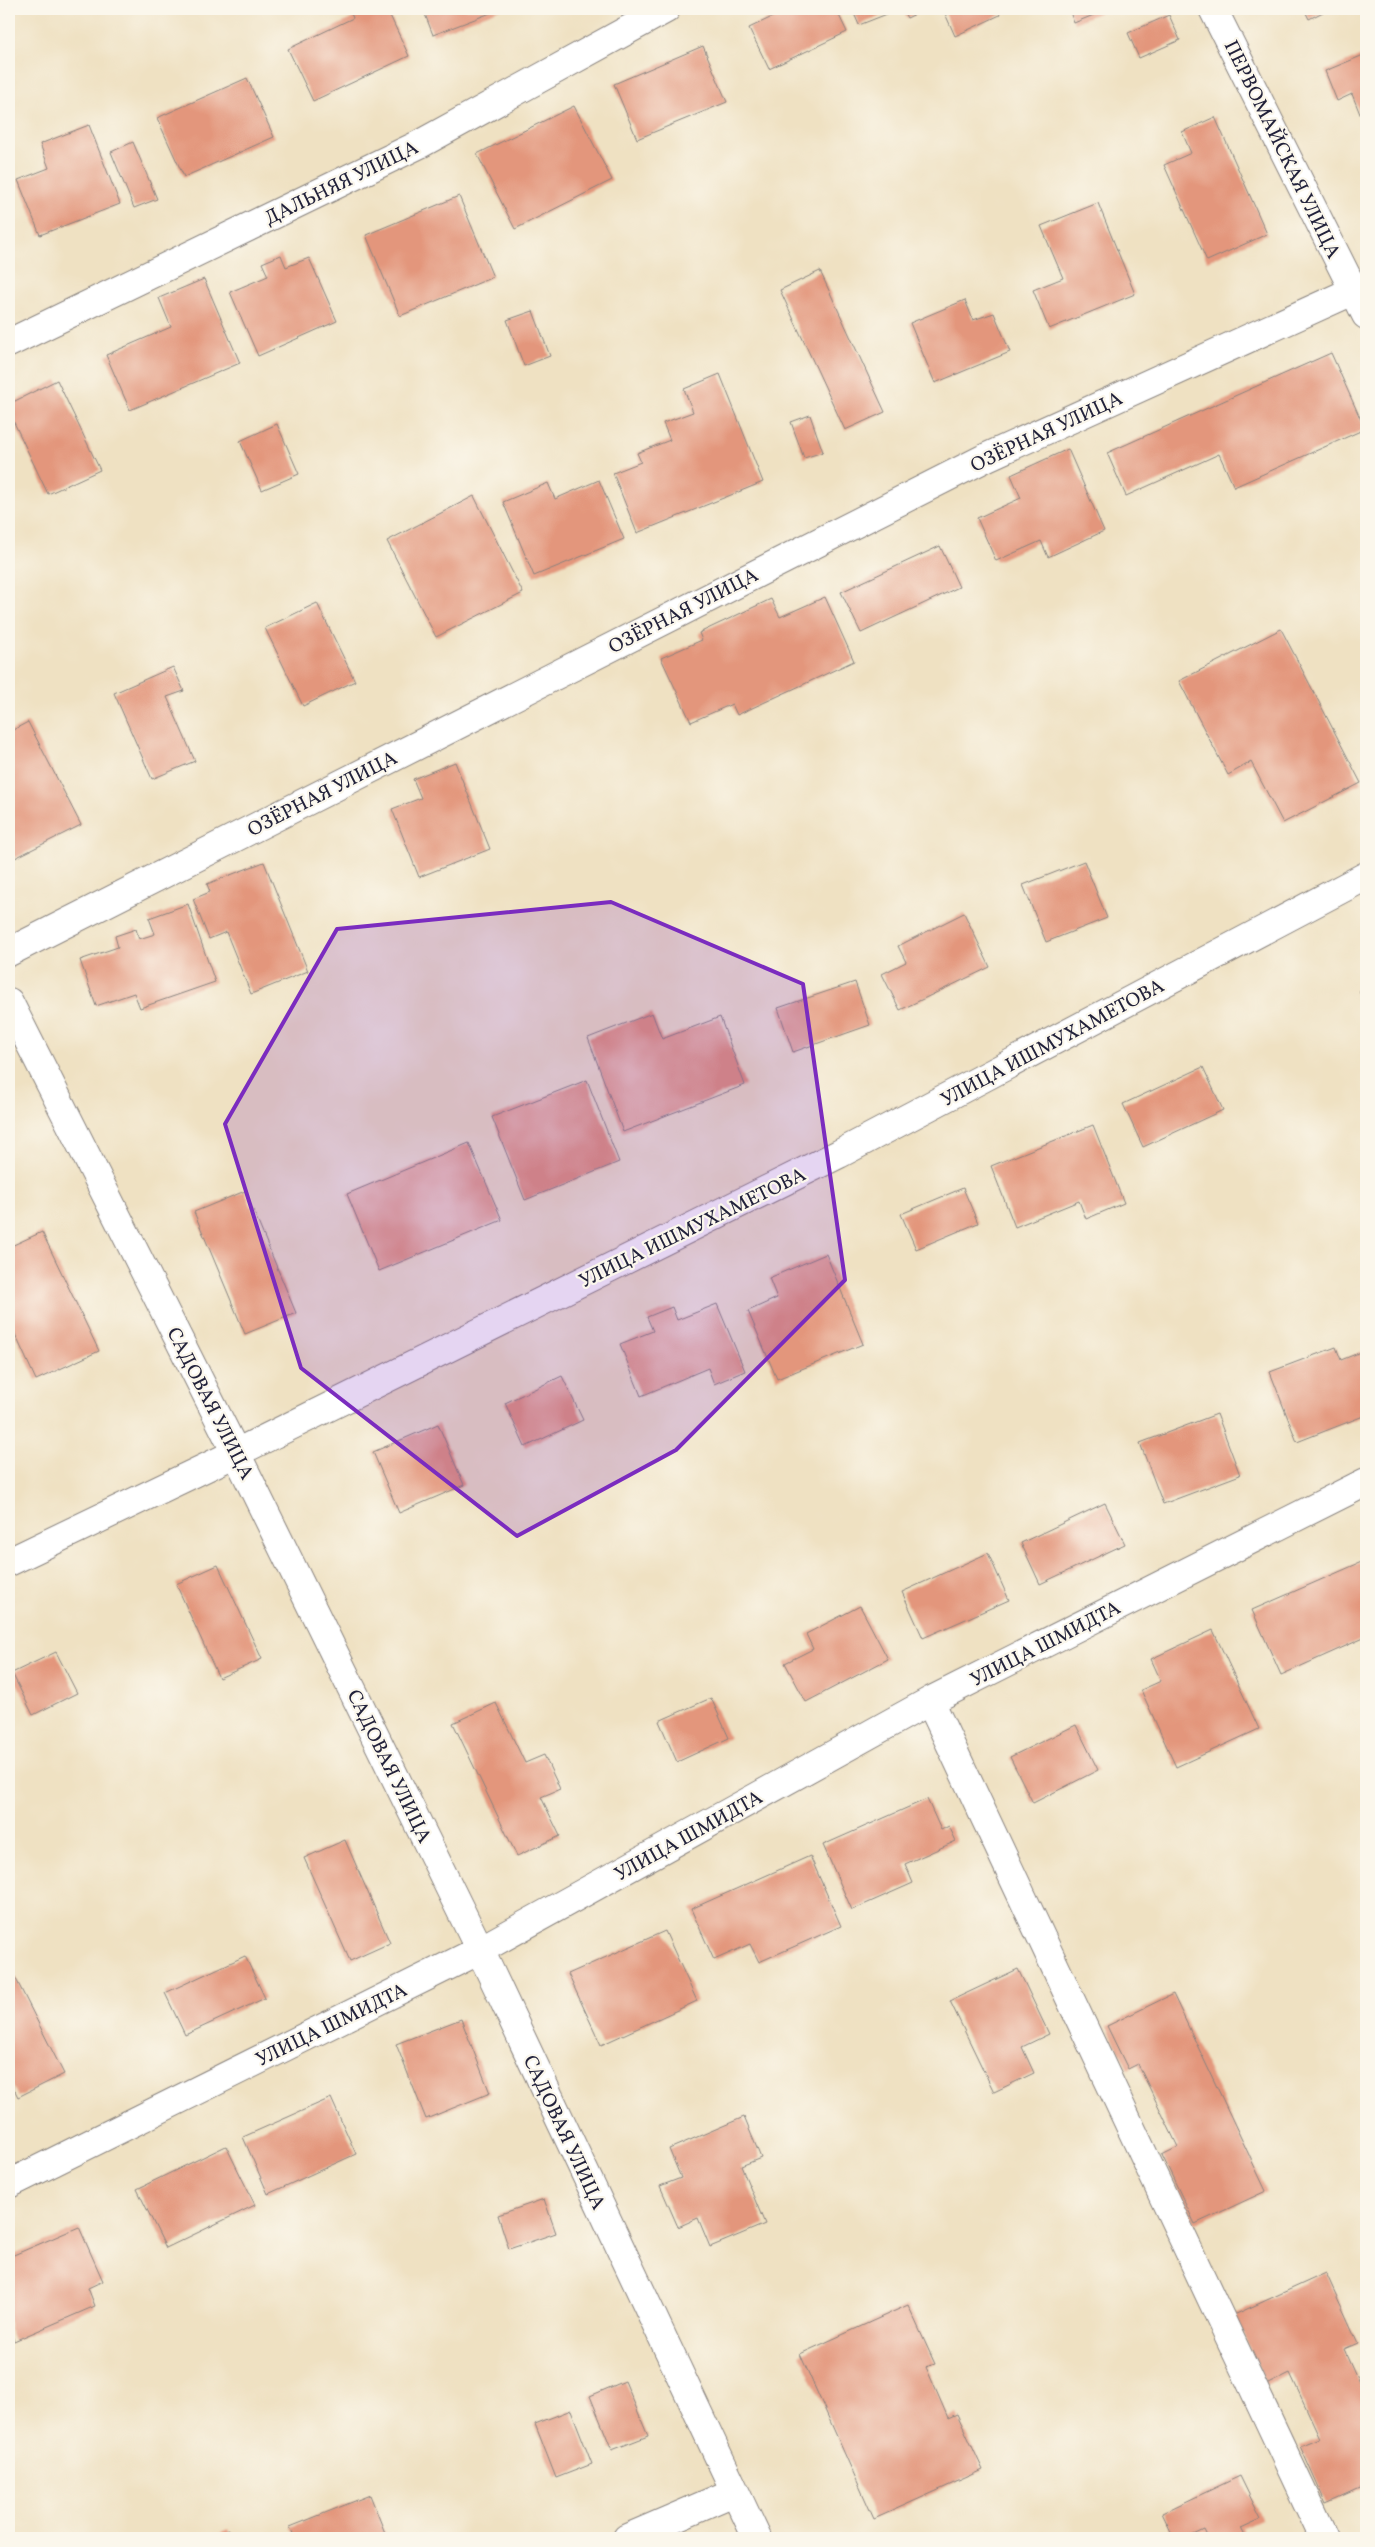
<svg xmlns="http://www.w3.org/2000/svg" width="1375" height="2547" viewBox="0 0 1375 2547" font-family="Vollkorn,serif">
	<rect width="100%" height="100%" fill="#fbf7ec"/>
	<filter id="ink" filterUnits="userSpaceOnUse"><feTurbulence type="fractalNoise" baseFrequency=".02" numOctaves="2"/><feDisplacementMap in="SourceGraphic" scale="10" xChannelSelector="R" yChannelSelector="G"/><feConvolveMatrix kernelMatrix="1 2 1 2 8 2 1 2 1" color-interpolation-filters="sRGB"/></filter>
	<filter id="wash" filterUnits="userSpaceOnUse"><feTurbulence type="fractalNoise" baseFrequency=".0096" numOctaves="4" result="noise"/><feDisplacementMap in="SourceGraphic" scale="20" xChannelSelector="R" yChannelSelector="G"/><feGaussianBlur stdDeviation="1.12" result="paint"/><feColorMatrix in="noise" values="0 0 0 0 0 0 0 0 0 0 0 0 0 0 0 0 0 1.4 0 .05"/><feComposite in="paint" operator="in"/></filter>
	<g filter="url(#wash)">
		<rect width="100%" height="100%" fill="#efe1c2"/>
		<g id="blocks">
			<path fill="#e3967c" d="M349 9H387L409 56 313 101 288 49 353 18Z
				M423 9H501L433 35Z
				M789 9H836L847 32 769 69 749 28Z
				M852 9H885L887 14 859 25Z
				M902 9H926L907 18Z
				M943 9H997L1000 15 955 36Z
				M1069 9H1108L1074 23Z
				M1304 9H1329L1309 19Z
				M1169 15 1180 40 1139 58 1128 33Z
				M703 46 727 102 637 139 614 84Z
				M1366 54V129L1352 94 1337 101 1325 71Z
				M247 78 274 137 184 177 157 118Z
				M574 106 612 180 515 229 477 154Z
				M1215 117 1267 234 1207 261 1164 165 1191 153 1182 132Z
				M89 125 120 204 40 235 18 180 49 168 40 144Z
				M133 142 157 199 134 208 111 152Z
				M459 196 493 277 400 316 366 235Z
				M1098 203 1135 294 1049 329 1033 290 1063 278 1041 226Z
				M281 255 286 267 309 258 337 321 258 356 230 292 268 276 262 263Z
				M820 271 885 412 845 430 780 290Z
				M204 279 240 363 130 410 106 355 171 327 159 298Z
				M965 300 973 320 994 313 1010 352 935 383 910 323Z
				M533 311 550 356 524 366 507 320Z
				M1331 353 1365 429 1234 487 1219 454 1126 496 1107 453Z
				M720 374 763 482 637 533 613 473 641 462 637 453 670 440 663 423 693 412 684 389Z
				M57 380 100 470 48 494 9 412V404Z
				M810 415 823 452 804 458 791 422Z
				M277 424 299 474 262 490 240 441Z
				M1068 449 1104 531 1048 557 1041 541 996 561 977 518 1021 498 1011 475Z
				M599 480 624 539 534 576 503 502 548 483 555 499Z
				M474 496 523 593 436 637 387 541Z
				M940 546 959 587 861 633 841 592Z
				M825 597 854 661 737 715 732 704 691 722 661 658 702 640 699 633 771 599 780 617Z
				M317 603 355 681 303 706 265 628Z
				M1281 629 1361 783 1283 823 1251 762 1228 775 1179 681Z
				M173 667 184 691 167 697 195 761 152 779 114 693Z
				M28 722 81 825 15 858 9 846V732Z
				M455 762 490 849 419 877 392 809 421 798 413 779Z
				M1084 861 1107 918 1046 942 1023 885Z
				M264 862 308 971 251 994 226 932 209 939 193 899 210 892 207 884Z
				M188 904 215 982 140 1008 134 993 96 1006 80 960 118 947 115 936 136 929 139 939 155 934 149 918Z
				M964 913 990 967 900 1010 882 974 906 962 898 946Z
				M855 982 870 1025 793 1052 778 1008Z
				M1366 988V1008L1359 991Z
				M652 1013 662 1039 720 1017 745 1085 623 1132 588 1038Z
				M1203 1067 1223 1110 1143 1147 1123 1104Z
				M587 1080 619 1162 525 1200 492 1117Z
				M1093 1125 1124 1203 1086 1219 1079 1201 1015 1227 991 1166Z
				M469 1143 502 1220 379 1271 347 1194Z
				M963 1188 978 1223 916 1249 901 1214Z
				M245 1191 296 1313 245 1334 194 1212Z
				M42 1232 99 1351 36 1380 9 1321V1247Z
				M826 1254 863 1344 777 1379 748 1311 777 1298 769 1278Z
				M717 1304 745 1371 714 1384 708 1368 641 1396 620 1344 653 1331 647 1317 672 1307 677 1320Z
				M1336 1347 1341 1360 1366 1350V1415L1297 1442 1270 1372Z
				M562 1376 583 1420 525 1447 505 1403Z
				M1217 1414 1240 1475 1163 1504 1140 1443Z
				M438 1424 464 1485 399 1513 373 1452Z
				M1105 1503 1125 1544 1040 1584 1021 1543Z
				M988 1553 1009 1600 923 1638 902 1592Z
				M1366 1560V1637L1281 1675 1252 1610Z
				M218 1565 262 1659 219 1678 176 1584Z
				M860 1606 888 1659 806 1702 785 1663 813 1649 806 1634Z
				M1213 1630 1259 1729 1176 1767 1141 1690 1161 1681 1151 1659Z
				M56 1652 77 1693 33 1715 12 1673Z
				M711 1698 729 1738 677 1762 659 1721Z
				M496 1703 525 1763 544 1755 560 1789 541 1797 560 1836 517 1856 453 1723Z
				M1076 1725 1098 1770 1033 1803 1010 1757Z
				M927 1799 941 1830 949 1826 956 1841 905 1864 913 1883 852 1910 823 1845Z
				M345 1840 390 1943 350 1961 304 1858Z
				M810 1856 841 1926 759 1962 750 1944 714 1960 691 1909Z
				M665 1931 697 2001 601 2045 568 1974Z
				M245 1956 265 1998 185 2035 165 1993Z
				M1018 1969 1049 2034 1022 2047 1034 2073 994 2092 950 2001Z
				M15 1977 64 2074 18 2097 9 2079V1980Z
				M1173 1994 1266 2191 1195 2224 1162 2155 1178 2147 1138 2064 1128 2069 1107 2026Z
				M461 2019 490 2093 426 2119 396 2044Z
				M331 2098 356 2154 268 2194 243 2137Z
				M744 2117 761 2158 741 2166 765 2224 710 2247 698 2218 678 2227 660 2186 681 2178 669 2149Z
				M226 2146 255 2205 166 2248 137 2189Z
				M544 2199 556 2233 509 2249 498 2215Z
				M79 2227 103 2281 88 2288 95 2306 14 2341 9 2329V2257Z
				M1326 2273 1358 2343 1344 2349 1366 2398V2486L1326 2504 1300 2446 1320 2438 1290 2373 1266 2385 1234 2315Z
				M908 2305 935 2364 926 2367 948 2418 957 2414 983 2470 874 2519 800 2354Z
				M625 2381 648 2436 612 2450 590 2396Z
				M571 2410 592 2464 556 2478 535 2424Z
				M1240 2476 1261 2519 1241 2528 1246 2538H1208L1204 2530 1187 2538H1174L1162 2513Z
				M370 2495 387 2538H295L290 2527Z
				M228 2529 232 2538H207Z"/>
		</g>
	</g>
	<g filter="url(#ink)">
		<use href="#blocks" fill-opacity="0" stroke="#88827e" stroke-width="1"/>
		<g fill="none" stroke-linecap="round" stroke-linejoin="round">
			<g stroke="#88827e" stroke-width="30">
				<path id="minor" d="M1213 9 1366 315
					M9 343 420 144 666 9
					M9 952 987 457 1366 285
					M9 1002 236 1453 480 1950 757 2538
					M9 1562 236 1453 839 1154 1366 876
					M930 1701 1324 2538
					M9 2184 480 1950 930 1701 1366 1482
					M627 2538 734 2492"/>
			</g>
			<use href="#minor" stroke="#fff" stroke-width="28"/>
		</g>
	</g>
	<path fill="#7b2cbf" fill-opacity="0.2" stroke="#7b2cbf" stroke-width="4" stroke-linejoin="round" d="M611 902 803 984 845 1280 676 1450 517 1536 301 1368 225 1124 337 929Z"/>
	<g text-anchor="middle" stroke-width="4.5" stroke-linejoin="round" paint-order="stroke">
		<g font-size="20" fill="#22223b" stroke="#fbf7ec">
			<text transform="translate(1283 149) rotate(64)" y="7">ПЕРВОМАЙСКАЯ УЛИЦА</text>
			<text transform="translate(341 182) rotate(-26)" y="7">ДАЛЬНЯЯ УЛИЦА</text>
			<text transform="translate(1046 431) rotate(-25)" y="7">ОЗЁРНАЯ УЛИЦА</text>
			<text transform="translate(683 610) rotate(-27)" y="7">ОЗЁРНАЯ УЛИЦА</text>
			<text transform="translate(322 793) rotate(-27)" y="7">ОЗЁРНАЯ УЛИЦА</text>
			<text transform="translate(1052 1042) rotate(-28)" y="7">УЛИЦА ИШМУХАМЕТОВА</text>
			<text transform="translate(692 1227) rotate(-26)" y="7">УЛИЦА ИШМУХАМЕТОВА</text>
			<text transform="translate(211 1403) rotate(63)" y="7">САДОВАЯ УЛИЦА</text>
			<text transform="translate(1045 1643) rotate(-27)" y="7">УЛИЦА ШМИДТА</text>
			<text transform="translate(390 1766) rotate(64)" y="7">САДОВАЯ УЛИЦА</text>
			<text transform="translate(688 1835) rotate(-29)" y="7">УЛИЦА ШМИДТА</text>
			<text transform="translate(331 2024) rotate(-26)" y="7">УЛИЦА ШМИДТА</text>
			<text transform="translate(565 2132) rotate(65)" y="7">САДОВАЯ УЛИЦА</text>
		</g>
	</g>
	<rect width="1375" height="2547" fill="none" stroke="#fbf7ec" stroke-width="30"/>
</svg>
